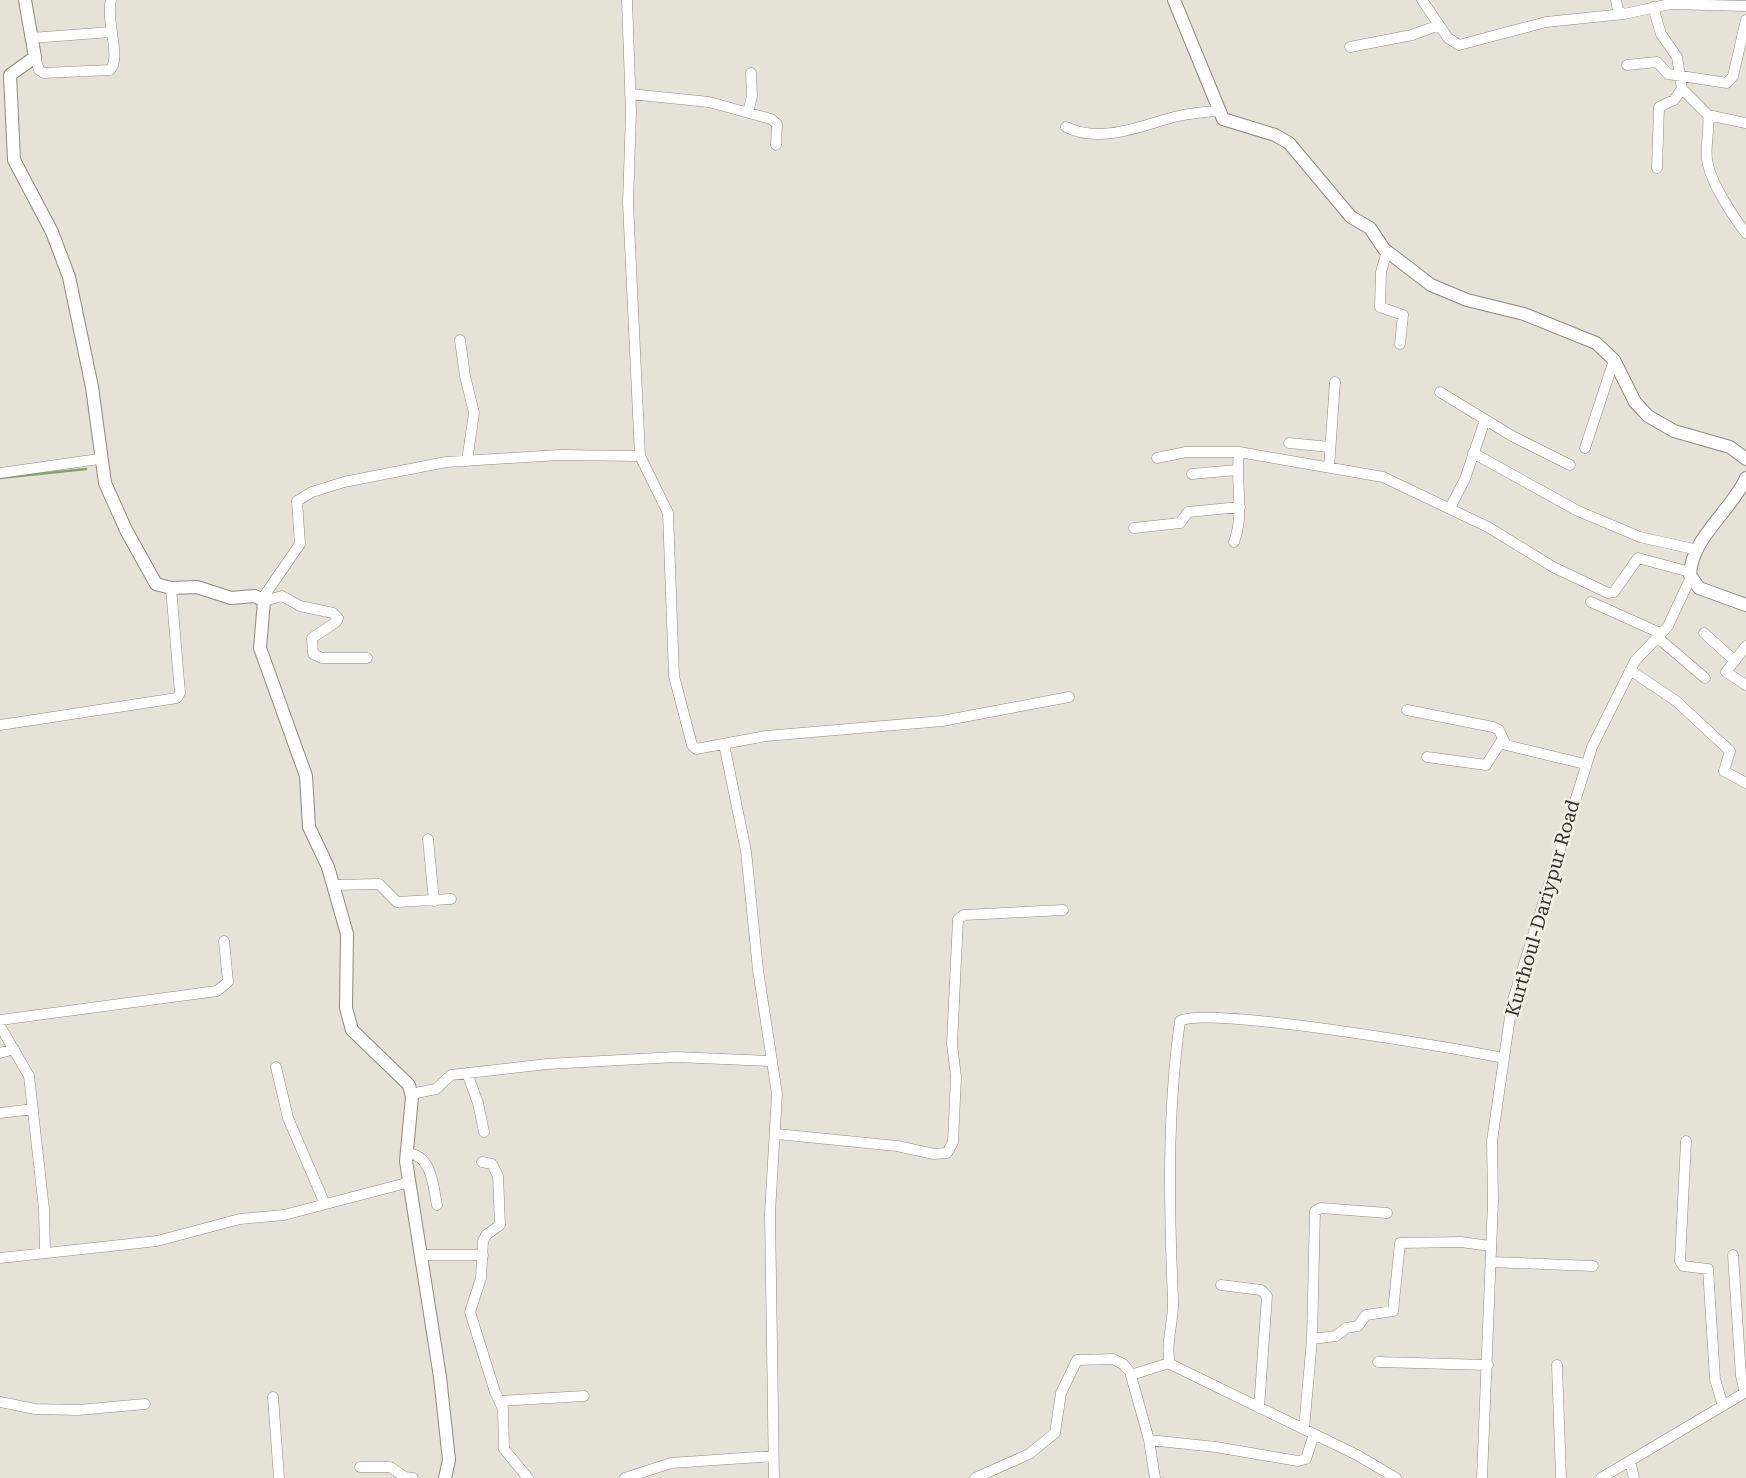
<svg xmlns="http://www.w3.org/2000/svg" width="1746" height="1478" viewBox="0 0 1746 1478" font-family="'Roboto Serif',serif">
	<rect width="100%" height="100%" fill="#e6e2d7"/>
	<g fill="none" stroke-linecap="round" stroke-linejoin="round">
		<path stroke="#84a36f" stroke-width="2.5" d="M0 478 86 469"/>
		<g stroke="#8e8a80" stroke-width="11">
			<path id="minor" d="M627 0 631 112 628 203 640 456 668 513 674 676 692 745 696 749 766 736 942 721 1069 697
				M1422 0 1448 38 1459 45 1546 22 1624 14
				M1616 0 1618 11 1624 14 1670 4 1746 6
				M1653 7 1661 34 1677 57 1682 89 1708 115C1710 130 1705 145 1707 159 1709 180 1733 217 1746 233
				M31 38 111 32
				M1350 47 1412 35 1439 25
				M35 57 39 70 44 73 110 70C122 57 105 20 111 0
				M1627 65 1657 62 1668 74 1727 83 1733 76 1746 20
				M630 94 709 102 771 119 777 124 776 145
				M748 112 752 96 751 73
				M1708 115 1746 123
				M1066 127C1100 144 1140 126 1174 117 1189 113 1203 112 1218 111
				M1657 168 1659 107 1674 100 1682 89
				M1387 251 1381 272 1380 307 1403 315 1400 344
				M460 340 465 376 474 413 467 461
				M1440 392 1512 436 1570 465
				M1289 443 1330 447
				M1585 448 1614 360
				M1473 453 1578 511 1640 537 1698 550
				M1157 458 1186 452H1239L1383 477 1488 527 1553 567 1608 593 1614 592 1638 558 1690 572
				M1329 467 1335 382
				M0 473 99 459
				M1192 474 1237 470
				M1450 508 1465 479 1485 420
				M1134 528 1180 523 1188 512 1240 507
				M1234 542C1245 512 1235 484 1239 452
				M262 599 300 544 297 501 312 492 344 482 446 462 559 455 640 456
				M264 601 282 596 300 606 333 613 338 618 336 622 312 638 313 654 322 658H367
				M1591 602 1660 633
				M1704 633 1735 661
				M1657 637 1705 678
				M1746 646 1726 672 1746 685
				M1630 670 1676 701 1730 751 1724 771 1746 783
				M1407 710 1493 727 1499 730 1506 745 1585 764
				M0 725 177 698 180 693 171 588
				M724 744 746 851 758 970 777 1094 770 1213 774 1478
				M1427 757 1486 765 1502 740
				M428 839 434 901
				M334 885 379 884 397 902 451 899
				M0 1020 217 991 228 982 224 941
				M0 1026 29 1076 44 1209 45 1251
				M0 1053 14 1049
				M276 1067 288 1118 325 1204
				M467 1073 478 1103 484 1132
				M411 1094 436 1089 451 1075 547 1064 676 1057 770 1061
				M0 1113 33 1109
				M777 1134 897 1146 934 1154 947 1153 953 1142 956 1077 952 1044 958 919 964 915 1063 910
				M1686 1141 1680 1261 1683 1266 1708 1269 1715 1379 1723 1406
				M407 1153C432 1155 433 1185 437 1205
				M482 1162 492 1164 498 1176 500 1225 486 1235 483 1241 481 1278 470 1312 495 1392 503 1409 504 1449 528 1478
				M420 1255H483
				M1733 1255 1741 1376 1745 1393
				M0 1258 157 1241 240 1219 284 1215 410 1182
				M1491 1262 1593 1266
				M1221 1285 1261 1290 1267 1296 1259 1408
				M1312 1339 1336 1336 1346 1328 1358 1326 1366 1315 1393 1311 1400 1243 1461 1242 1490 1246
				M1378 1362 1488 1365
				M1557 1365 1561 1478
				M1131 1375 1169 1363
				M273 1397 279 1478
				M501 1401 584 1396
				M0 1402 35 1409 78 1410 145 1404
				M1304 1429 1312 1339 1315 1211 1321 1208 1387 1213
				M1149 1440 1216 1447 1298 1461 1306 1459 1314 1434
				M1630 1461 1634 1478
				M360 1467H390L405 1477 413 1478
				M625 1478 671 1463 773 1456
				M975 1478 1029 1454 1055 1433 1061 1393 1077 1360 1113 1359 1123 1364 1130 1372 1149 1440 1155 1478
				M1396 1478 1357 1455 1170 1364C1165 1344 1174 1321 1173 1300 1169 1207 1167 1113 1180 1021 1205 1005 1460 1049 1503 1058
				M1482 1478 1493 1201 1492 1141 1512 1003 1592 747 1635 661 1668 626 1690 579
				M1601 1478 1746 1392"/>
		</g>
		<g stroke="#8e8a80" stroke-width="14">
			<path id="tertiary" d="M25 0 35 57 10 75 14 160 52 232 69 277 92 387 105 483 126 530 156 584 171 588 197 587 231 598 255 596 264 601 260 648 306 776 309 827 328 867 347 934 346 1008 352 1030 409 1085 412 1097 406 1161 440 1377 449 1460 445 1478
				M1174 0 1223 119 1275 135 1289 143 1351 217 1370 228 1384 249 1431 285 1467 300 1524 314 1596 343 1614 360 1635 402 1648 416 1674 431 1730 447 1746 459
				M1746 478C1732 510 1691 538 1690 575L1699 588 1746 605"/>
		</g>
		<use href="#minor" stroke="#fff" stroke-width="10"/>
		<use href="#tertiary" stroke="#fff" stroke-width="12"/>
	</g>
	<g text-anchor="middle" stroke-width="5" stroke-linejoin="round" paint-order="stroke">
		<g font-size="19" fill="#33322e" stroke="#f3efe4">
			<text transform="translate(1542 908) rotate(-74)" y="7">Kurthoul-Dariypur Road</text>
		</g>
	</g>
</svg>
